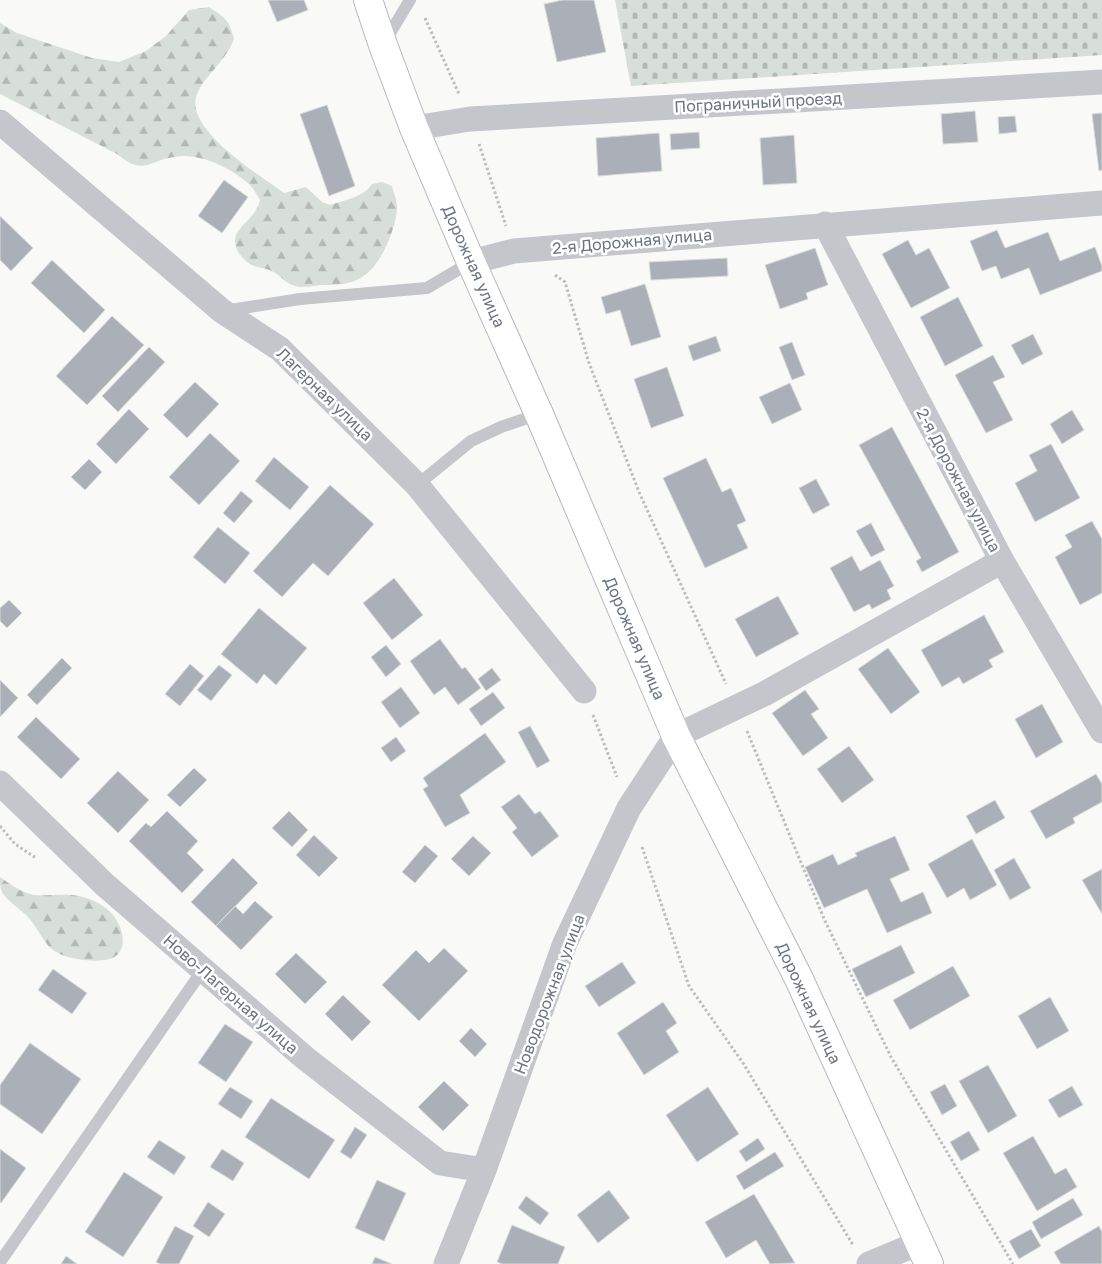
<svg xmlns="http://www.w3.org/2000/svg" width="1102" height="1264" viewBox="0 0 1102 1264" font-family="'Golos Text',sans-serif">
	<defs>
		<pattern id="forest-firs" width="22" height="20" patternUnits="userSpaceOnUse" patternTransform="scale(1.25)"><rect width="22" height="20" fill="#d8ded8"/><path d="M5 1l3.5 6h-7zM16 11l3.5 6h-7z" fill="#b3b8b5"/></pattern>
		<pattern id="cemetery-stones" width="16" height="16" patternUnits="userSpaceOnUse" patternTransform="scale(1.25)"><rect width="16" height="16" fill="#d8ded8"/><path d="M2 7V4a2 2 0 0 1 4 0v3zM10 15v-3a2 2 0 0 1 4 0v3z" fill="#b3b8b5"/></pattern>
	</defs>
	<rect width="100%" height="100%" fill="#f9faf8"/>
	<path fill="url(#forest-firs)" d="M209 7C225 18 229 19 234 39 231 47 226 55 220 62 212 73 200 83 196 97 187 131 261 176 284 193L306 187 322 202 330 205C345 200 364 197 372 184L382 182 392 186C394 193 397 201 397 208 396 228 382 263 365 275 353 285 336 285 321 285 313 286 303 288 295 286 284 283 279 273 269 270 265 268 259 268 254 266 245 262 235 252 235 241 235 226 256 219 260 200 257 195 253 188 249 184 231 168 199 152 174 157 148 161 143 176 117 154L0 94V23L17 33 92 58 119 62 146 51 166 36 189 10Z
		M0 877C10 884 22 893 34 895 46 896 59 894 72 895 92 897 113 908 120 927 123 936 125 945 119 953 110 966 70 960 58 953 43 946 38 926 26 915 18 907 8 902 2 892 0 888 0 882 0 877Z"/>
	<path fill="url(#cemetery-stones)" d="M615 0H1102V55L631 86Z"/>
	<path fill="#abafb8" stroke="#dbdcda" d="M268 0H304L308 10 277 22Z
		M562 0H594L606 52 557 62 544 4Z
		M327 105 355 186 329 196 300 114Z
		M975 111 978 142 943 144 941 114Z
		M1102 113V170L1099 171 1092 114Z
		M1015 116 1017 132 999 134 998 117Z
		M699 132 700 148 671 150 670 134Z
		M659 133 662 171 598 176 596 138Z
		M794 135 797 183 763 185 760 138Z
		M224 180 248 197 222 233 198 216Z
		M0 216 33 248 11 271 0 260Z
		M997 230 1005 248 1048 232 1060 261 1095 247 1102 266V271L1040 295 1029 268 1001 279 996 266 982 271 970 241Z
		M908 240 916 255 929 248 950 288 911 308 882 254Z
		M815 248 828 285 806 293 808 299 780 309 765 265Z
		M727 258 728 276 651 280 649 262Z
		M52 260 105 310 84 333 31 283Z
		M645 284 661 337 631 346 620 310 606 314 601 297Z
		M958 297 983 346 945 366 920 317Z
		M112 316 144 345 87 405 56 376Z
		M1033 334 1043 354 1022 365 1011 345Z
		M716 336 721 351 693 361 688 346Z
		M792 342 805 375 792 380 779 347Z
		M149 347 165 362 118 412 102 396Z
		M993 355 1005 377 993 382 1013 420 986 433 955 375Z
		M667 367 684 416 651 428 634 379Z
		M195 382 219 404 187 438 163 415Z
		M790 383 802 410 772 424 759 397Z
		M129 409 149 429 116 464 96 444Z
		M1072 410 1084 430 1062 444 1050 424Z
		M892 427 959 552 922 572 916 561 921 558 859 445Z
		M210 433 240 461 199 505 169 477Z
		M1051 444 1080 498 1035 522 1015 483 1037 471 1029 455Z
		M274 457 309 487 290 510 255 481Z
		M706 458 722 492 731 488 746 521 737 525 748 548 705 568 663 478Z
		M89 459 102 472 85 490 71 477Z
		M816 479 830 505 813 514 799 488Z
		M330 485 374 524 328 576 313 563 282 597 253 571Z
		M241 491 253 501 234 523 223 513Z
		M1092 521 1102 539V593L1080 605 1055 557 1072 547 1065 535Z
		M871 523 885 550 871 557 856 531Z
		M218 527 250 553 225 584 193 557Z
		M852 556 860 571 880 560 894 586 887 590 891 599 872 609 869 604 854 612 830 568Z
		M394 578 423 615 392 640 363 603Z
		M778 596 799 634 756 657 735 619Z
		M9 600 22 613 7 628 0 621V608Z
		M259 608 307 648 276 685 264 674 257 684 221 654Z
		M984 615 1004 652 989 660 993 667 963 684 959 677 942 687 921 650Z
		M440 639 462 669 465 667 481 688 458 705 445 687 434 695 410 661Z
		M386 645 401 664 386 677 371 657Z
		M888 648 920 692 891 714 858 669Z
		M62 658 72 668 37 705 27 695Z
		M190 664 204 676 180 706 165 694Z
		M219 665 232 675 211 701 197 690Z
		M492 668 501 680 486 691 478 679Z
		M0 680 18 698 0 717Z
		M401 687 420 713 400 728 381 702Z
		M805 690 819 709 811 714 828 738 803 756 772 713Z
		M493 692 505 708 481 726 469 709Z
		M1042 704 1063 742 1036 758 1015 719Z
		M36 717 80 759 61 779 17 737Z
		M530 726 550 761 537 768 518 732Z
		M485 733 506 762 460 795 470 813 445 827 423 789 428 786 423 778Z
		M396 737 406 751 391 762 381 748Z
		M849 746 874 780 842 803 817 769Z
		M194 768 207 780 180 807 167 795Z
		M118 771 149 800 118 833 87 803Z
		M1096 774 1102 784V802L1073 818 1075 823 1046 839 1030 811Z
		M519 794 535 814 540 811 559 836 532 857 512 832 517 828 501 807Z
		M995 800 1005 818 976 834 966 816Z
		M167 811 198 841 187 853 204 870 182 893 129 841 146 823 151 827Z
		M289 811 308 830 292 847 272 828Z
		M314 835 338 858 319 877 296 855Z
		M473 836 491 853 469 876 451 859Z
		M895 836 910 870 890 879 901 902 923 892 932 913 887 933 867 889 824 908 805 867 833 854 838 865 857 856 855 853Z
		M972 839 997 885 970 900 964 888 947 898 928 864Z
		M425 845 438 856 415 883 402 872Z
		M233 858 258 883 216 926 191 902Z
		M1014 858 1031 888 1010 900 994 870Z
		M1102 869V914L1082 880Z
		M255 901 273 917 241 950 216 926 235 906 243 914Z
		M901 945 915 973 866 997 852 969Z
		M444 948 468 971 419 1021 382 985 416 950 429 963Z
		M296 953 327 982 305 1004 275 974Z
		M622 962 636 983 599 1007 585 986Z
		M953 966 970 996 910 1030 893 1000Z
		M53 969 87 993 72 1014 38 990Z
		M343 995 371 1022 352 1041 325 1014Z
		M1050 997 1069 1031 1037 1049 1018 1016Z
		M663 1002 677 1023 666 1031 679 1052 644 1075 617 1033Z
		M225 1024 253 1042 226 1082 198 1063Z
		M471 1028 487 1044 475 1057 459 1041Z
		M30 1043 81 1079 42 1134 0 1104V1085Z
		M988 1065 1017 1116 988 1133 959 1081Z
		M444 1081 469 1105 443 1131 418 1107Z
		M945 1084 957 1106 942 1115 930 1092Z
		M1072 1086 1083 1105 1059 1118 1048 1100Z
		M230 1087 253 1101 241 1119 218 1104Z
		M708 1087 739 1134 697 1162 666 1115Z
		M271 1098 335 1140 309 1179 245 1137Z
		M355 1127 367 1135 351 1159 340 1152Z
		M969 1131 980 1150 961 1161 950 1142Z
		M1033 1136 1055 1174 1066 1168 1077 1187 1037 1211 1003 1153Z
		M758 1138 765 1149 746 1162 739 1151Z
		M159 1140 186 1157 174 1175 147 1157Z
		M0 1149 26 1168 1 1203 0 1202Z
		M222 1149 244 1163 233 1181 210 1167Z
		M775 1152 784 1166 744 1190 736 1176Z
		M124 1172 163 1197 123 1257 85 1232Z
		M377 1180 406 1193 384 1241 355 1228Z
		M609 1190 630 1218 598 1243 577 1215Z
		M754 1194 795 1263 770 1264 756 1240 726 1258 705 1222Z
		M526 1196 549 1213 540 1225 518 1208Z
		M1073 1198 1083 1215 1041 1239 1032 1222Z
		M208 1202 225 1214 209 1237 193 1226Z
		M512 1225 565 1247 558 1264H502L497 1262Z
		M175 1226 194 1236 179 1264H160L156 1262Z
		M1099 1226 1102 1232V1264H1061L1054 1252Z
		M1031 1229 1041 1246 1019 1259 1009 1241Z
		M66 1256 77 1264H61Z
		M375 1257 392 1264H372Z"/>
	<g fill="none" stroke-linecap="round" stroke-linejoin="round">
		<g stroke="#b6b8bd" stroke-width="30">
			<path id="primary" d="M368 0 383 45 414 128 471 262 539 414 676 736 799 979 929 1264"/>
		</g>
		<path stroke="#bcbdc1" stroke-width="3" stroke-dasharray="2.5 2.5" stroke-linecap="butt" d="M425 18 459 94
			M479 144 506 226
			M555 275 565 282 589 363 639 492 726 684
			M593 715 617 777
			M747 731 825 921 891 1057 1013 1264
			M0 826 15 844 36 858
			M642 847 689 986 743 1063 853 1245"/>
		<path stroke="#c4c6cb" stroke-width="12" d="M384 43 410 0
			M224 311 300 299 427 288 471 262
			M417 485 471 441 501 427 539 414
			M0 1262 202 971"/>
		<path stroke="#c4c6cb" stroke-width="25" d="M0 122 222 311 280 349 417 485 584 691
			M414 128 470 119 1102 82
			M825 224 1002 561 1102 731
			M471 262 514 251 1102 203
			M0 783 104 884 305 1058 440 1163 484 1170
			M446 1264 484 1170 565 943 629 808 676 736 764 694 1002 561
			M869 1264 919 1243"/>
		<use href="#primary" stroke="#fff" stroke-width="28"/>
	</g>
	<g text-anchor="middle" stroke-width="5" stroke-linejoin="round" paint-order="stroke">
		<g font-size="16" fill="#6c7386" stroke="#fff">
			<text transform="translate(758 102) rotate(-3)" y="6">Пограничный проезд</text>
			<text transform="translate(632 241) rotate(-5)" y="6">2-я Дорожная улица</text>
			<text transform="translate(474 266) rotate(66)" y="6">Дорожная улица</text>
			<text transform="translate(325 394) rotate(44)" y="6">Лагерная улица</text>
			<text transform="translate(959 480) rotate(62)" y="6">2-я Дорожная улица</text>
			<text transform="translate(635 638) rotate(67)" y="6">Дорожная улица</text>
			<text transform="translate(231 994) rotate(41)" y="6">Ново-Лагерная улица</text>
			<text transform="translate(549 994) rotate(-69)" y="6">Новодорожная улица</text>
			<text transform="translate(809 1003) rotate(65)" y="6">Дорожная улица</text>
		</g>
	</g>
</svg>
